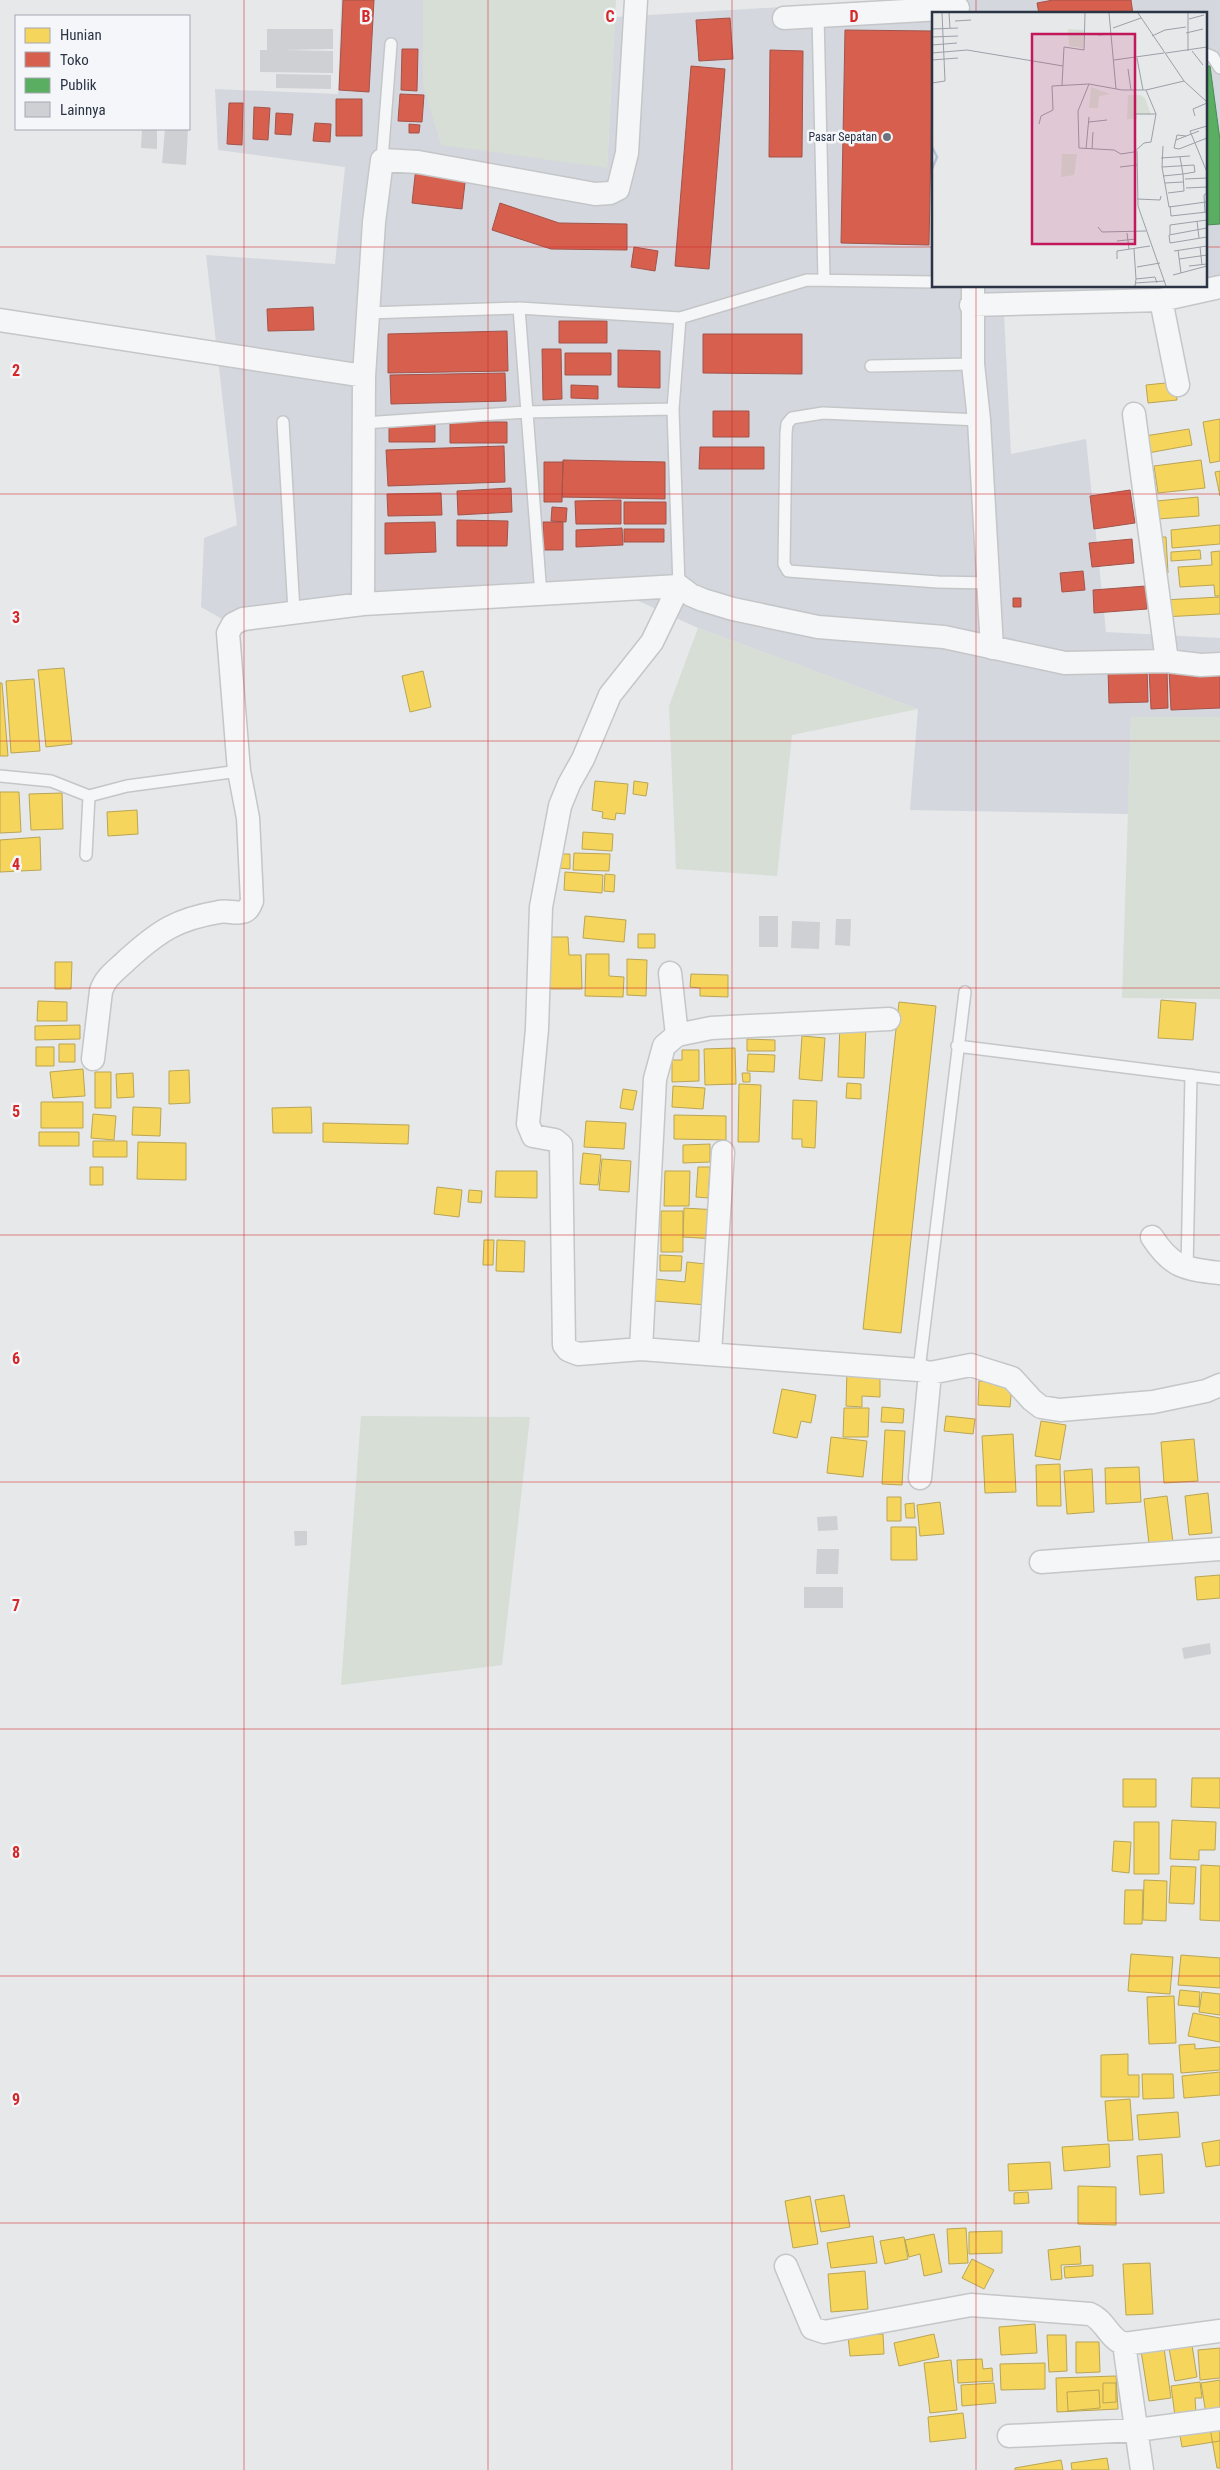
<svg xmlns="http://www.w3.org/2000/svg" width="1220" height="2470" viewBox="0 0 1220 2470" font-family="'Roboto Condensed',sans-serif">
	<rect width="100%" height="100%" fill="#e6e8ea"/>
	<path fill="#d4d7dd" d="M341 0H423V85L607 168 615 17 898 0H1220V279L1206 281V14H934V286H1174L1004 314 1011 454 1086 439 1106 632 1220 638V717H1131L1128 814 910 810 918 709 698 628 610 588 340 611 245 632 201 607 204 538 237 525 206 255 335 264 345 167 218 150 215 89 338 94Z"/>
	<path fill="#d6ded6" d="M423 0H616L607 168 441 145 423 85Z
		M698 628 918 709 792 735 777 876 676 869 669 706Z
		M1131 717H1220V999L1122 998Z
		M361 1416 530 1417 502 1665 341 1685Z"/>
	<path fill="#f6d55c" stroke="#b9a555" d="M1175 382 1177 400 1148 403 1146 385Z
		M1220 419V461L1210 463 1203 422Z
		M1189 429 1192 445 1148 453 1145 436Z
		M1201 460 1205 488 1158 493 1154 466Z
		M1220 471V496L1215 472Z
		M1198 497 1199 516 1158 519 1157 501Z
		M1220 525V544L1172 548 1171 530Z
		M1154 537H1166L1168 573H1156Z
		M1200 550 1201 559 1171 561V552Z
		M1220 551V596H1215L1214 585 1180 587 1178 567 1212 565 1211 552Z
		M1220 597V614L1163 617V600Z
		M64 668 72 744 46 747 38 670Z
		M423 671 431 707 410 712 402 676Z
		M34 679 40 751 11 753 6 681Z
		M0 683H2L8 756H0Z
		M595 781 628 784 625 814 616 813 615 820 602 818 603 812 592 810Z
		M634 781 648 783 646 796 633 794Z
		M0 792H19L21 832 0 833Z
		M62 793 63 829 31 830 29 794Z
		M137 810 138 834 108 836 107 812Z
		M583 832 613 834 612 851 582 849Z
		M40 837 41 870 0 872V840Z
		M574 853 610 854 609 871 573 870Z
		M560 854H570V869L559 868Z
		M565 872 603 875 602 893 564 890Z
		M605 874 615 875 614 892 604 891Z
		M585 916 626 920 624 942 583 938Z
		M638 934H655V948H638Z
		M551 937H568L569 955H581L582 989H547L546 956H551Z
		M586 954H609V976L624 977 623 997 585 996Z
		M627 959 647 960 646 996 627 995Z
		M55 962H72L71 989H55Z
		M691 974 728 975V997L700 996V988L690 987Z
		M1161 1000 1196 1003 1193 1040 1158 1038Z
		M38 1001 67 1002V1021H37Z
		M899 1002 936 1006 901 1333 863 1329Z
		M840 1024 866 1025 864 1078 838 1077Z
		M80 1025V1039L35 1040V1026Z
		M802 1036 825 1038 822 1081 799 1079Z
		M747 1039 775 1040V1051H747Z
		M59 1044H75V1062H59Z
		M36 1047H54V1066H36Z
		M735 1048 736 1084 705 1085 704 1049Z
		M682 1050H699V1081L672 1082V1060H682Z
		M748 1054 775 1055 774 1072 747 1071Z
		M83 1069 85 1096 53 1098 50 1072Z
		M189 1070 190 1103 169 1104V1071Z
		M95 1072H111V1108H95Z
		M133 1073 134 1097 117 1098 116 1074Z
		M742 1073H750V1082H743Z
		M847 1083 861 1084V1099L846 1098Z
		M739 1084 761 1085 759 1142H738Z
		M673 1086 705 1088 703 1109 672 1107Z
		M623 1089 637 1091 633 1110 620 1108Z
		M793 1100 817 1101 815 1148 802 1147V1139H792Z
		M41 1102H83V1128H41Z
		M133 1107 161 1108 160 1136 132 1135Z
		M311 1107 312 1133H273L272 1108Z
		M93 1114 116 1116 114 1140 91 1138Z
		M674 1115 726 1116V1140L674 1139Z
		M586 1121 626 1123 624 1149 584 1147Z
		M323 1123 409 1125 408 1144 323 1142Z
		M39 1132H79V1146H39Z
		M93 1141H127V1157H93Z
		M138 1142 186 1143V1180L137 1179Z
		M710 1144V1162L683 1163V1145Z
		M583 1153 601 1155 598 1185 580 1184Z
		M602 1159 631 1161 629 1192 599 1190Z
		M90 1167H103V1185H90Z
		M698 1167H710L708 1198 696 1197Z
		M496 1171H537V1198L495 1197Z
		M665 1171H690L689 1206H664Z
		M437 1187 462 1190 459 1217 434 1214Z
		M469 1190 482 1191 481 1203 468 1202Z
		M684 1208 717 1210 716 1239 683 1237Z
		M661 1211H683V1252H661Z
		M484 1240H494L493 1265H483Z
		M497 1240 525 1241 524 1272 496 1271Z
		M660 1255 682 1256 681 1271H660Z
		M687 1262 706 1264 707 1305 654 1301 656 1279 685 1282Z
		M847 1370H880V1397L862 1396V1407L846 1406Z
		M979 1381 1012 1384 1010 1407 978 1405Z
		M782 1389 816 1395 811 1423 801 1421 797 1438 773 1433Z
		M882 1407 904 1409 903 1423 881 1422Z
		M844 1408H869L868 1437H843Z
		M946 1416 975 1419 973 1434 944 1431Z
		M1041 1421 1066 1425 1060 1460 1035 1456Z
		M885 1430 905 1431 902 1485 882 1484Z
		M1013 1434 1016 1492 985 1493 982 1436Z
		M831 1437 867 1441 863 1477 827 1473Z
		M1194 1439 1198 1481 1164 1483 1161 1442Z
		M1060 1464 1061 1506H1037L1036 1465Z
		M1139 1467 1141 1502 1106 1504 1105 1468Z
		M1092 1469 1094 1512 1067 1514 1064 1471Z
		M1208 1493 1212 1533 1189 1535 1185 1496Z
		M1167 1496 1173 1542 1149 1544 1144 1499Z
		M887 1497H901V1521H887Z
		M940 1502 944 1534 920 1536 917 1505Z
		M914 1503 915 1518H906L905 1504Z
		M891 1527H916L917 1560H891Z
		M1220 1575V1598L1197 1600 1195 1577Z
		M1192 1778H1220V1808L1191 1807Z
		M1123 1779H1156V1807H1123Z
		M1172 1820 1216 1822 1215 1850H1199V1860L1170 1859Z
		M1134 1822H1159V1874H1134Z
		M1114 1841 1131 1842 1129 1873 1112 1871Z
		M1201 1865 1220 1866V1921L1200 1920Z
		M1171 1866 1196 1867 1194 1904 1169 1903Z
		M1144 1880 1167 1881 1166 1921 1143 1920Z
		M1125 1890H1143L1142 1924H1124Z
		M1131 1954 1173 1957 1170 1994 1128 1991Z
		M1181 1955 1220 1958V1988L1178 1985Z
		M1180 1990 1200 1992 1199 2007 1178 2005Z
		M1202 1992 1220 1994V2015L1199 2012Z
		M1174 1996 1176 2043 1149 2044 1147 1997Z
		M1193 2013 1220 2018V2042L1188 2036Z
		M1195 2044V2049L1220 2047V2070L1181 2073 1179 2045Z
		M1128 2054V2075H1139V2097H1101V2055Z
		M1220 2072V2095L1184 2098 1182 2076Z
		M1142 2074H1173L1174 2098 1143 2099Z
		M1130 2099 1133 2140 1108 2141 1105 2101Z
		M1178 2112 1180 2137 1139 2140 1137 2115Z
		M1220 2140V2165L1206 2167 1202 2143Z
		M1109 2144 1110 2167 1064 2171 1062 2147Z
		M1162 2154 1164 2193 1140 2195 1137 2156Z
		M1050 2162 1052 2189 1009 2191 1008 2164Z
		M1078 2186 1116 2187V2225L1078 2224Z
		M1028 2192 1029 2203 1014 2204V2193Z
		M844 2195 850 2227 821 2232 815 2200Z
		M810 2196 818 2244 793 2248 785 2201Z
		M966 2228 968 2263 949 2264 947 2229Z
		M1002 2231V2253L969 2254V2232Z
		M934 2234 942 2272 924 2276 920 2254 909 2257 905 2240Z
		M873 2236 877 2263 831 2268 827 2243Z
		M904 2237 908 2259 885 2264 880 2241Z
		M1080 2246 1081 2264 1061 2265 1062 2279 1051 2280 1048 2250Z
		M972 2259 994 2270 984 2289 962 2278Z
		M1150 2263 1153 2314 1126 2315 1123 2264Z
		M1093 2265V2276L1065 2278 1064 2267Z
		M865 2271 868 2309 831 2312 828 2274Z
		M1035 2324 1037 2353 1001 2355 999 2327Z
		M883 2334 884 2354 850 2356 848 2336Z
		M934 2334 939 2357 899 2366 894 2343Z
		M1047 2335H1066L1067 2371 1049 2372Z
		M1191 2339 1197 2377 1175 2381 1168 2343Z
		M1076 2342H1099L1100 2372 1076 2373Z
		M1164 2348 1171 2398 1149 2401 1141 2351Z
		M1220 2348V2378L1200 2380 1198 2350Z
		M982 2359 983 2369 992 2368 993 2381 958 2383 957 2360Z
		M951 2360 957 2410 930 2413 924 2363Z
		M1045 2363V2389L1001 2390 1000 2364Z
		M1116 2376 1118 2409 1057 2412 1056 2378Z
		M1220 2380V2411L1206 2414 1201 2383Z
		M1200 2382 1202 2398H1195L1196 2413 1175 2416 1171 2386Z
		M994 2383 996 2403 962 2406 961 2385Z
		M1103 2383H1116V2402L1103 2403Z
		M1099 2390 1100 2408 1068 2411 1067 2392Z
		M963 2413 966 2438 930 2442 928 2417Z
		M1220 2423V2441L1182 2447 1179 2430Z
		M1220 2426V2468H1217L1210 2428Z
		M1107 2458 1109 2470H1072L1071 2463Z
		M1061 2460 1063 2470H1015V2468Z"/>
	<path fill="#d6604d" stroke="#a3534b" d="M343 0H374L369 92 339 90Z
		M1053 0H1131L1133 14H1039L1037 3Z
		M730 18 733 59 699 61 696 20Z
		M845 30 933 31 929 245 841 243Z
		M402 49H418L417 91 401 90Z
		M770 50 803 51 802 157H769Z
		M691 66 725 69 709 269 675 266Z
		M400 94 424 95 422 122 398 121Z
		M336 99H362V136H336Z
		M229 103H243L242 145 227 144Z
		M254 107 270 108 268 140 253 139Z
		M276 113 293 114 291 135 275 134Z
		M315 123 331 124 330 142 313 141Z
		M409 124 420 125 419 133H409Z
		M416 167 466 174 462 209 412 203Z
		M500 203 559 223 627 224V250L551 249 492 230Z
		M634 247 658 251 655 271 631 267Z
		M313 307 314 330 268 331 267 309Z
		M559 321H607V343H559Z
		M507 331 508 371 388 373V334Z
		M703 334H802V374L703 373Z
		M542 349H561L562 399 543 400Z
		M618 350 660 351V388L618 387Z
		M565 353H611V375H565Z
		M505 373 506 401 391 404 390 375Z
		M571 385 598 386V399L571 398Z
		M713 411H749V437H713Z
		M450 422H507V443H450Z
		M389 424H435V442H389Z
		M504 446 505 482 388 486 386 450Z
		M700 447H764V469H699Z
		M563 460 665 462V499L562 497Z
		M544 462H563L562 502H544Z
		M511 488 512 512 458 515 457 491Z
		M1130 490 1135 523 1094 529 1090 496Z
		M441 493 442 515 388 516 387 494Z
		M621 500V524H576L575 501Z
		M624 502H666V524H624Z
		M552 507 567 508 566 522 551 521Z
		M457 520 508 521 507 546H457Z
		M435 522 436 552 385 554V523Z
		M543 522H563V550H543Z
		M622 528 623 545 576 547V530Z
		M624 529H664V542H624Z
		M1132 539 1134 563 1092 567 1089 543Z
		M1083 571 1085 590 1062 592 1060 573Z
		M1146 586 1147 609 1094 613 1093 590Z
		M1013 598H1021V607H1013Z
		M1147 668 1148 702 1109 703 1108 669Z
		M1167 669 1168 708 1151 709 1149 670Z
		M1220 669V708L1171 710 1169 671Z"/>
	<path fill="#5aae61" stroke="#4c8959" d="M1206 66H1210L1220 140V224L1206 225Z"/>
	<path fill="#ced0d3" d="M267 29H333V49L283 50 333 51V73L260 72V50H267Z
		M276 74 331 75V89L276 88Z
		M142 129H157V149L141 148Z
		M165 129H188L186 165 162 163Z
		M759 916H778V947H759Z
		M836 919H851L850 946 835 945Z
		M792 921 820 922 819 949 791 948Z
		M837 1516 838 1530 818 1531 817 1517Z
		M294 1531H307V1545L295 1546Z
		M817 1549H839L838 1574H816Z
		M804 1587H843V1608H804Z
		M1210 1643 1211 1654 1184 1659 1182 1648Z"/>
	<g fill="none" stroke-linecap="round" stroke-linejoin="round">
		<g stroke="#c4c6c8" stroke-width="14">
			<path id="service" d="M818 15 824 279
				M1206 54 1213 57 1220 68
				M382 160 391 44
				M519 308 541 595
				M367 313 519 308 680 318 807 280 934 282
				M871 366 973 364
				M979 420 823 413 792 418 787 424 786 433 784 564 788 571 938 582 989 583
				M283 422 294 611
				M364 423 526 412 673 409
				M679 586 673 409 680 318
				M0 776 51 781 89 796
				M86 855 89 796 127 786 239 771
				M957 1046 1220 1079
				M1187 1269 1191 1075
				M919 1370 965 992"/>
		</g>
		<g stroke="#c4c6c8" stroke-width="25">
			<path id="minor" d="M784 18 958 8
				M973 286V364L979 420 992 648
				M1161 300 1178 385
				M971 305 1161 300 1220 287
				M0 320 364 376 374 222 382 160 418 162 595 194 610 193 618 189 627 153 636 0
				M1134 414 1167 661
				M679 586 652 642 610 695 583 759 569 784 560 806 541 907 537 1029 528 1124 533 1136 555 1140 561 1145 564 1345 568 1350 578 1354 641 1349 919 1370 930 1373 971 1365 980 1368 1012 1378 1032 1400 1041 1407 1060 1410 1153 1402 1206 1391 1220 1385
				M363 604 364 376
				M677 1035 711 1028 889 1019
				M93 1059 101 991C105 977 118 969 128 959 159 931 177 919 219 912 227 910 235 914 242 912 248 911 250 906 252 901L248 818 239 771 228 633 233 624 243 619 363 604 679 586 691 595 703 600 733 609 818 627 944 637 1065 663 1167 661 1201 665 1220 664
				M1152 1237C1172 1268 1185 1269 1220 1273
				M641 1349 655 1079 664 1046 677 1035 670 973
				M710 1353 723 1152
				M920 1478 930 1373
				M1041 1562 1220 1549
				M786 2266 812 2328 824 2332 971 2305 1090 2314C1105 2320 1109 2339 1124 2344L1220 2331
				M1124 2344 1142 2470
				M1009 2436 1137 2430 1220 2419"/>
		</g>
		<use href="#service" stroke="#f5f6f7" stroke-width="11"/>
		<use href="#minor" stroke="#f5f6f7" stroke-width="22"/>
	</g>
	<path fill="none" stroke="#d62828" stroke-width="1" stroke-opacity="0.55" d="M244 0V2470M488 0V2470M732 0V2470M976 0V14M0 247H934M1206 247H1220M976 286V2470M0 494H1220M0 741H1220M0 988H1220M0 1235H1220M0 1482H1220M0 1729H1220M0 1976H1220M0 2223H1220"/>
	<circle fill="#6c737f" stroke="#f4f6f9" stroke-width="2" cx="887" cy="137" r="5"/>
	<g text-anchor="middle" stroke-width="5" stroke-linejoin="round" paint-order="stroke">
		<g font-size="12" fill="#2b3445" stroke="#f4f6f9" text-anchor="end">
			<text x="877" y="141">Pasar Sepatan</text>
		</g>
	</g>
	<g transform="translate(932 12)">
		<rect width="275" height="275" fill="#e6e8ea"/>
		<path d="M136 17 152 18 151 36 137 34ZM159 75 178 82 167 84 166 96H157ZM196 83H208L213 86 219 103 205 102V107H195ZM130 142H145L142 163 129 165Z" fill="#d6ded6"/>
		<path fill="none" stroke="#b4c4d5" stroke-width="2.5" d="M0 135 5 145 0 157"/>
		<path fill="none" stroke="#9ba0a8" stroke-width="1" d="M17 1 18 16M177 1 184 77M206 1 252 69 275 90M256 1V39M257 7 272 3M23 9 39 8M181 16 209 6M0 17 26 16M254 21 271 17M166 23 181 22M220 24 233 18 254 15M0 25 26 24M0 33 25 31M260 39 271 53M0 41 35 38 131 54 132 35 152 38 153 1M234 41 275 35M205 46 211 78M0 48 26 46M182 48 232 41M196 57 199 78M0 71 13 69 10 1M157 72 146 99 147 136 182 138 189 142 202 140 212 131 219 130 224 102 214 78M130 73 131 54M204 102H224M263 104 261 97 275 91M157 110 175 108M107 112 109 104 121 98 120 74 157 72 190 78H214L252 69M275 114 258 119 275 160M254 124 245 123 242 136 247 137 275 126M244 128 267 119M231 134 230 155 237 195 274 190M154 137 157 105M160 137 161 120M205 139 206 194 234 274M229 146 258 144M188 155 205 153M230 155 262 153 263 160 251 162 252 179 236 181M231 164 251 162 248 145M253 167 275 166M233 171 251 170M254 176 275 175M205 187 228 188 229 184M238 194 239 204 275 200M273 200 272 183 275 181M265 209 267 226M166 215 170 220 214 219M275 216 237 223 238 231 275 225M195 221 197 237M238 222V213L275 208M185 229 204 227M268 235 270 253M202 237 204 267M246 238 249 261M242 239 275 234M185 247V239L218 234M247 247 275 243M257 254 275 252M205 255 228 251M241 263 275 254M203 271 233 269M203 274 204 267 223 265 225 271"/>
		<path fill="#c2185b" fill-opacity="0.15" stroke="#c2185b" stroke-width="2.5" d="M100 22H203V232H100Z"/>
		<rect width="275" height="275" fill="none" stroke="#2b3445" stroke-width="2.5"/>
	</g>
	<g font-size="16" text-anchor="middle" font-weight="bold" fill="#d62828" stroke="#f4f6f9" stroke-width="5" stroke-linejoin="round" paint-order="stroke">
		<text x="366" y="22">B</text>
		<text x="610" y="22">C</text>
		<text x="854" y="22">D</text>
		<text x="16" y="376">2</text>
		<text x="16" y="623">3</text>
		<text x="16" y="870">4</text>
		<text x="16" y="1117">5</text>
		<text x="16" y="1364">6</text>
		<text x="16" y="1611">7</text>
		<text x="16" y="1858">8</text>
		<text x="16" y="2105">9</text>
	</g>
	<rect x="15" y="15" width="175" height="115" fill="#f4f6f9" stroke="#a4a8b1"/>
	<rect x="25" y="28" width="25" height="15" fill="#f6d55c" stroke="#a4a8b1"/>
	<text x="60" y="40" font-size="15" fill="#2b3445">Hunian</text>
	<rect x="25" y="52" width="25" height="15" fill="#d6604d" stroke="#a4a8b1"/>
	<text x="60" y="65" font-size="15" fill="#2b3445">Toko</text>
	<rect x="25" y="78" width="25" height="15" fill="#5aae61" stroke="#a4a8b1"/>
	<text x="60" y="90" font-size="15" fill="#2b3445">Publik</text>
	<rect x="25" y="102" width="25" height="15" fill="#ced0d3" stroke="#a4a8b1"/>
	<text x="60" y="115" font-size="15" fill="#2b3445">Lainnya</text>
</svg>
